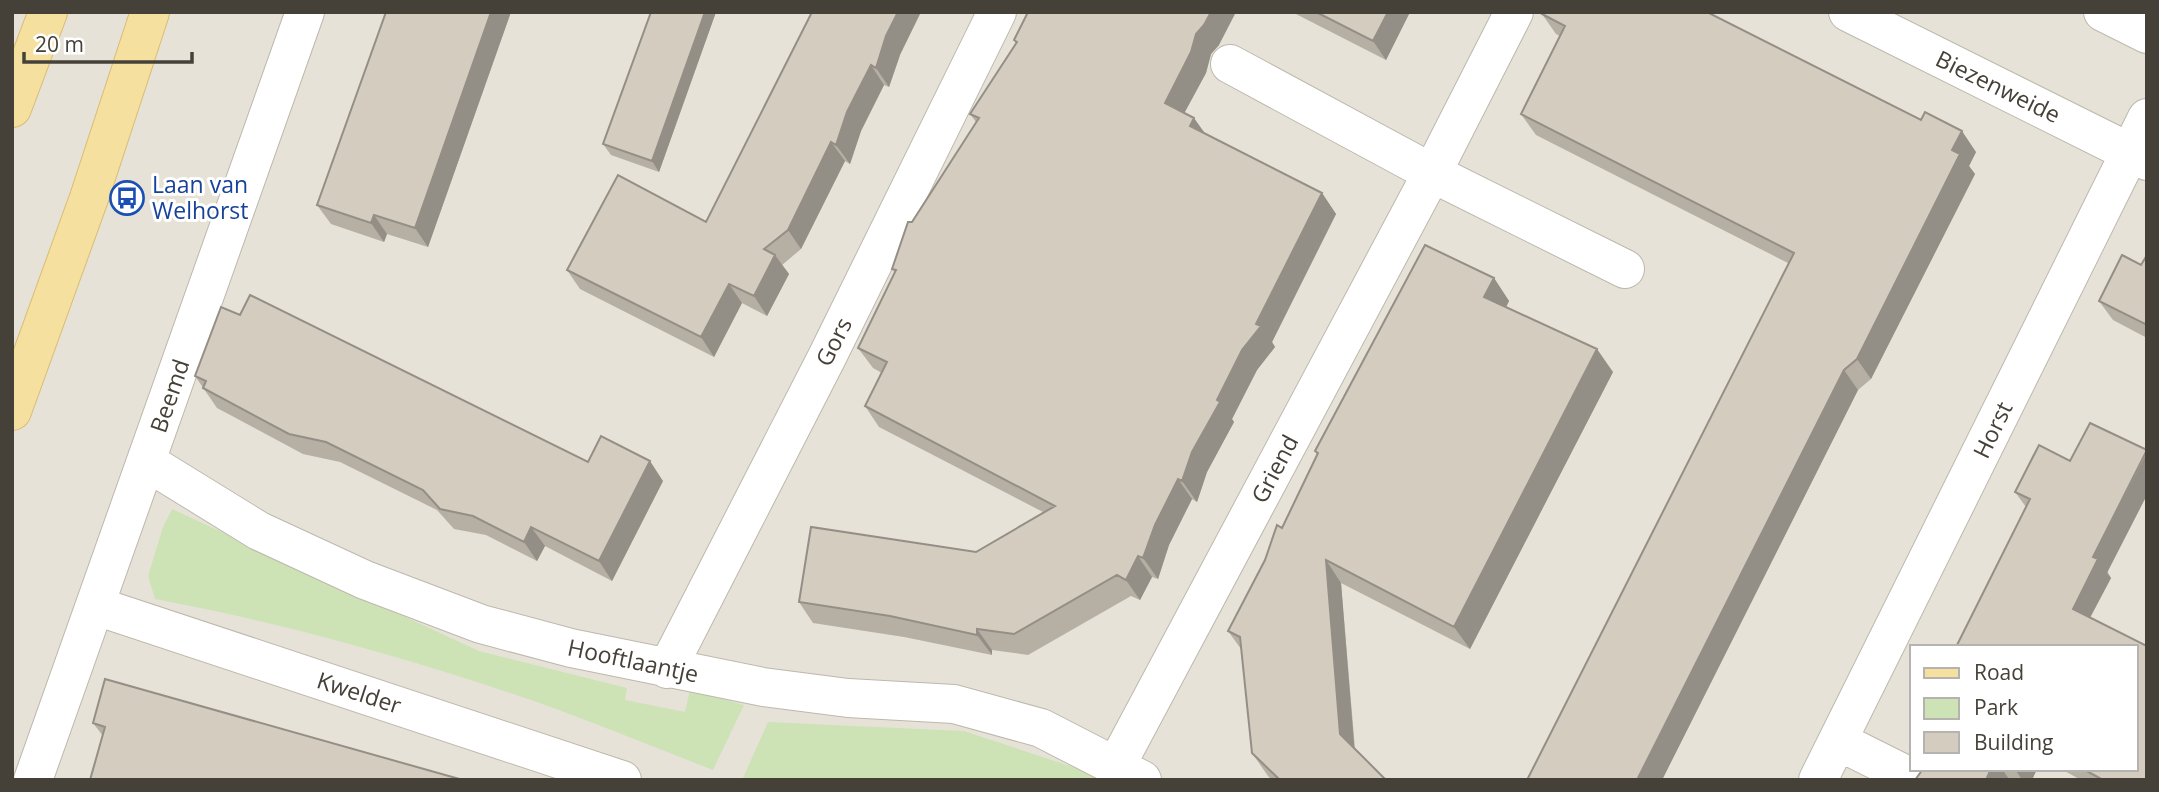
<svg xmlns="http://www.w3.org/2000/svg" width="2159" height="792" viewBox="0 0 2159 792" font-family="'Open Sans',sans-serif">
	<rect width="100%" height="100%" fill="#f3f0e9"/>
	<path fill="#e6e2d8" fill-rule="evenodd" d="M12 12H2147V780H12ZM1912 647H2136V769H1912Z"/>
	<path fill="#cde3b6" d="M172 509 479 651 627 688 625 700 685 712 690 690 744 705 713 770C643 743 574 714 504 691 389 653 273 621 155 599L148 576 163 527Z
		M768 722 964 731 1094 774 1092 780H742Z"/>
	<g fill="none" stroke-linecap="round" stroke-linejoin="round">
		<g stroke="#beb8ac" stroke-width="40">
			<path id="minor" d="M1848 12 2147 161
				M2103 12 2147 34
				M1230 64 1432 173 1625 269
				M147 462 259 531 365 580 481 624 571 648 763 687 848 698 954 704 1041 728 1142 780
				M96 606 622 780
				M667 669 827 357 997 12
				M1838 741 1916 780
				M1117 764 1432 173 1514 12
				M33 780 305 12
				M1818 780 2147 118"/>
		</g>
		<g stroke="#d9bd71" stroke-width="40">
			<path id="major" d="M12 108 48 12
				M12 411 89 198 150 12"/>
		</g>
		<use href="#minor" stroke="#fff" stroke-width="38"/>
		<use href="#major" stroke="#f5e0a0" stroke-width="38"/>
	</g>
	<path fill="#b6afa4" d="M386 12H511L428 247 387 234 384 242 331 224 317 205Z
		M651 12H716L659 172 611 155 603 144Z
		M812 12 900 55 889 87 884 85 861 131 850 164 845 161 801 249 782 265 789 274 767 316 742 303 714 357 580 289 567 270 706 222Z
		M1292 12H1410L1386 60Z
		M1542 14 1976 152 1969 166 1975 174 1871 379 1858 390 1662 780 1788 263 1536 135 1521 114 1560 36 1556 34Z
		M1014 40 1219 45 1211 54 1206 73 1184 113 1205 134 1322 193 1336 214 1272 342 1275 347 1257 370 1232 419 1234 422 1207 472 1197 502 1192 499 1169 545 1158 579 1152 577 1140 600 1131 596 1028 655 992 650V655L904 637 813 623 799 602 976 552 1043 512 879 427 865 406 882 373 873 368 858 348 895 273 892 269 912 222 976 122 970 114 1016 44Z
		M2147 255V338L2113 320 2099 301 2141 265Z
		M1494 278 1509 301 1506 307 1613 372 1470 649 1341 583 1355 749 1386 780H1272L1268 776 1252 753 1241 649 1228 631 1282 528 1317 455 1315 451Z
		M195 376 588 462 663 481 612 581 545 546 537 561 486 535 454 529 437 510 340 462 303 454 217 408Z
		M2039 445 2111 578 2090 618 2147 780H2081L2061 769H2136L1956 647 2026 507 2015 492Z
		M93 723 463 780 103 736Z
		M1923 769H2037L2032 780H2011L2009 779 2008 780H1915Z"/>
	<path fill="#948f86" d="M491 12H511L428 247 415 228Z
		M705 12H716L659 172 652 161Z
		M898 12H921L900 55 889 87 876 68 886 36Z
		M1211 12H1236L1219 45 1211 54 1206 73 1179 123 1165 103 1196 34Z
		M1388 12H1410L1386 60 1373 41Z
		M871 65 884 85 861 131 850 164 836 145 847 112Z
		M1194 118 1209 139 1190 126Z
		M1962 131 1976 152 1969 166 1975 174 1871 379 1857 359 1952 150Z
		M831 142 845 161 801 249 788 230Z
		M1322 193 1336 214 1272 342 1275 347 1257 370 1232 419 1234 422 1207 472 1197 502 1182 481 1192 452 1217 400Z
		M374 215 387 234 384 242 371 223Z
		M775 255 789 274 767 316 754 296Z
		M1494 278 1509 301 1500 319 1484 297Z
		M729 284 742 303 714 357 701 337Z
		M1597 349 1613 372 1470 649 1454 627Z
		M1844 370 1858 390 1662 780H1637Z
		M2147 452V495L2107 573 2111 578 2085 627 2073 609 2093 557Z
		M650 461 663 481 612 581 599 561Z
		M1178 479 1192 499 1169 545 1158 579 1143 558 1155 525Z
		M531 527 545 546 537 561 524 542Z
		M1138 556 1152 577 1140 600 1126 580Z
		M1326 560 1341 583 1355 756 1340 734Z
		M977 629 992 650V655L977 635Z
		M1991 769H2002L2009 779 2008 780H1986Z
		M2015 769H2037L2032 780H2022Z"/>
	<path fill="#d4ccbf" stroke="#948f86" stroke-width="2" d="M386 12H491L415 228 374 215 371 223 317 205Z
		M651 12H705L652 161 603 144Z
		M812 12H898L886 36 876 68 871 65 847 112 836 145 831 142 788 230 764 249 775 255 754 296 729 284 701 337 567 270 618 175 706 222Z
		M1028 12H1211L1204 25 1196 34 1191 52 1165 103 1194 118 1190 126 1322 193 1256 324 1261 326 1242 350 1217 400 1220 402 1192 452 1182 481 1178 479 1155 525 1143 558 1138 556 1126 580 1117 575 1014 634 977 629V635L890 616 799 602 811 527 976 552 1055 506 865 406 887 362 858 348 896 270 892 269 908 222H912L979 118 970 114 1017 42 1014 40Z
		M1316 12H1388L1373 41Z
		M1543 12H1707L1921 120 1925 112 1962 131 1952 150 1960 154 1857 359 1844 370 1637 780H1527L1794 253 1521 114 1565 26 1542 14Z
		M1425 245 1494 278 1484 297 1597 349 1454 627 1326 560 1340 734 1386 780H1280L1252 753 1240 637 1228 631 1265 560 1277 525 1282 528 1318 453 1315 451Z
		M2122 255 2141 265 2147 255V325L2099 301Z
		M250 295 588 462 601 436 650 461 599 561 531 527 524 542 473 516 440 509 423 490 326 442 289 434 203 388 206 381 195 376 221 307 240 315Z
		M2090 423 2147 450 2093 557 2098 559 2073 609 2147 646V780H2103L2083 769H2136V647H1956L2030 499 2015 492 2039 445 2070 461Z
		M105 679 463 780H90L105 727 93 723Z
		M1923 769H1991L1986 780H1915Z"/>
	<defs>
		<g id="bus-ring" transform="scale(1.75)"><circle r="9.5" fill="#fff" stroke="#1a4fb4" stroke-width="1.5"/><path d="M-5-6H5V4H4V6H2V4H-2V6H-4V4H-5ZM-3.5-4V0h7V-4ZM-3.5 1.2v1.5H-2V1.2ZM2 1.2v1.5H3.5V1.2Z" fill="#1a4fb4"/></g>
	</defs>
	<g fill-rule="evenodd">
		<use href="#bus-ring" x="127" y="198"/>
	</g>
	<g text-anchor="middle" stroke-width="6" stroke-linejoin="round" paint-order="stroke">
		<g font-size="23" fill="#464138" stroke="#fff">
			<text transform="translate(1998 87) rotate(26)" y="8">Biezenweide</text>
			<text transform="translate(834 342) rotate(-63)" y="8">Gors</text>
			<text transform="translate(170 396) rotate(-71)" y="8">Beemd</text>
			<text transform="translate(1993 430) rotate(-64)" y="8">Horst</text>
			<text transform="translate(1275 469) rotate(-62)" y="8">Griend</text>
			<text transform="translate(633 661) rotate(12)" y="8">Hooftlaantje</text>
			<text transform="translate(359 693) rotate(18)" y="8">Kwelder</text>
		</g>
		<g font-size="23" fill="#164399" stroke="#fff" text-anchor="start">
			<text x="152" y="193">Laan van<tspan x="152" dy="26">Welhorst</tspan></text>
		</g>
	</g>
	<rect width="2159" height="792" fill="none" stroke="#464138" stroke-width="28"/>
	<rect x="1910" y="645" width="228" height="126" fill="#ffffff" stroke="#b5b3af" stroke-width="2"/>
	<rect x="1924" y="668" width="35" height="10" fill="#f5e0a0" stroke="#b5b3af" stroke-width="2"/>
	<text x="1974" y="680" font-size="21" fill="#464138">Road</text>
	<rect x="1924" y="698" width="35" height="21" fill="#cde3b6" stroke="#b5b3af" stroke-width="2"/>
	<text x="1974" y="715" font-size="21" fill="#464138">Park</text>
	<rect x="1924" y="732" width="35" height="21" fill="#d4ccbf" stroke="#b5b3af" stroke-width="2"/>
	<text x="1974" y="750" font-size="21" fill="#464138">Building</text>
	<path d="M24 52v10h168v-10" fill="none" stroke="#464138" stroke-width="3.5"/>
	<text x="35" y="52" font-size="21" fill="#464138" stroke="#ffffff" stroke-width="5" paint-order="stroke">20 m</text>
</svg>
